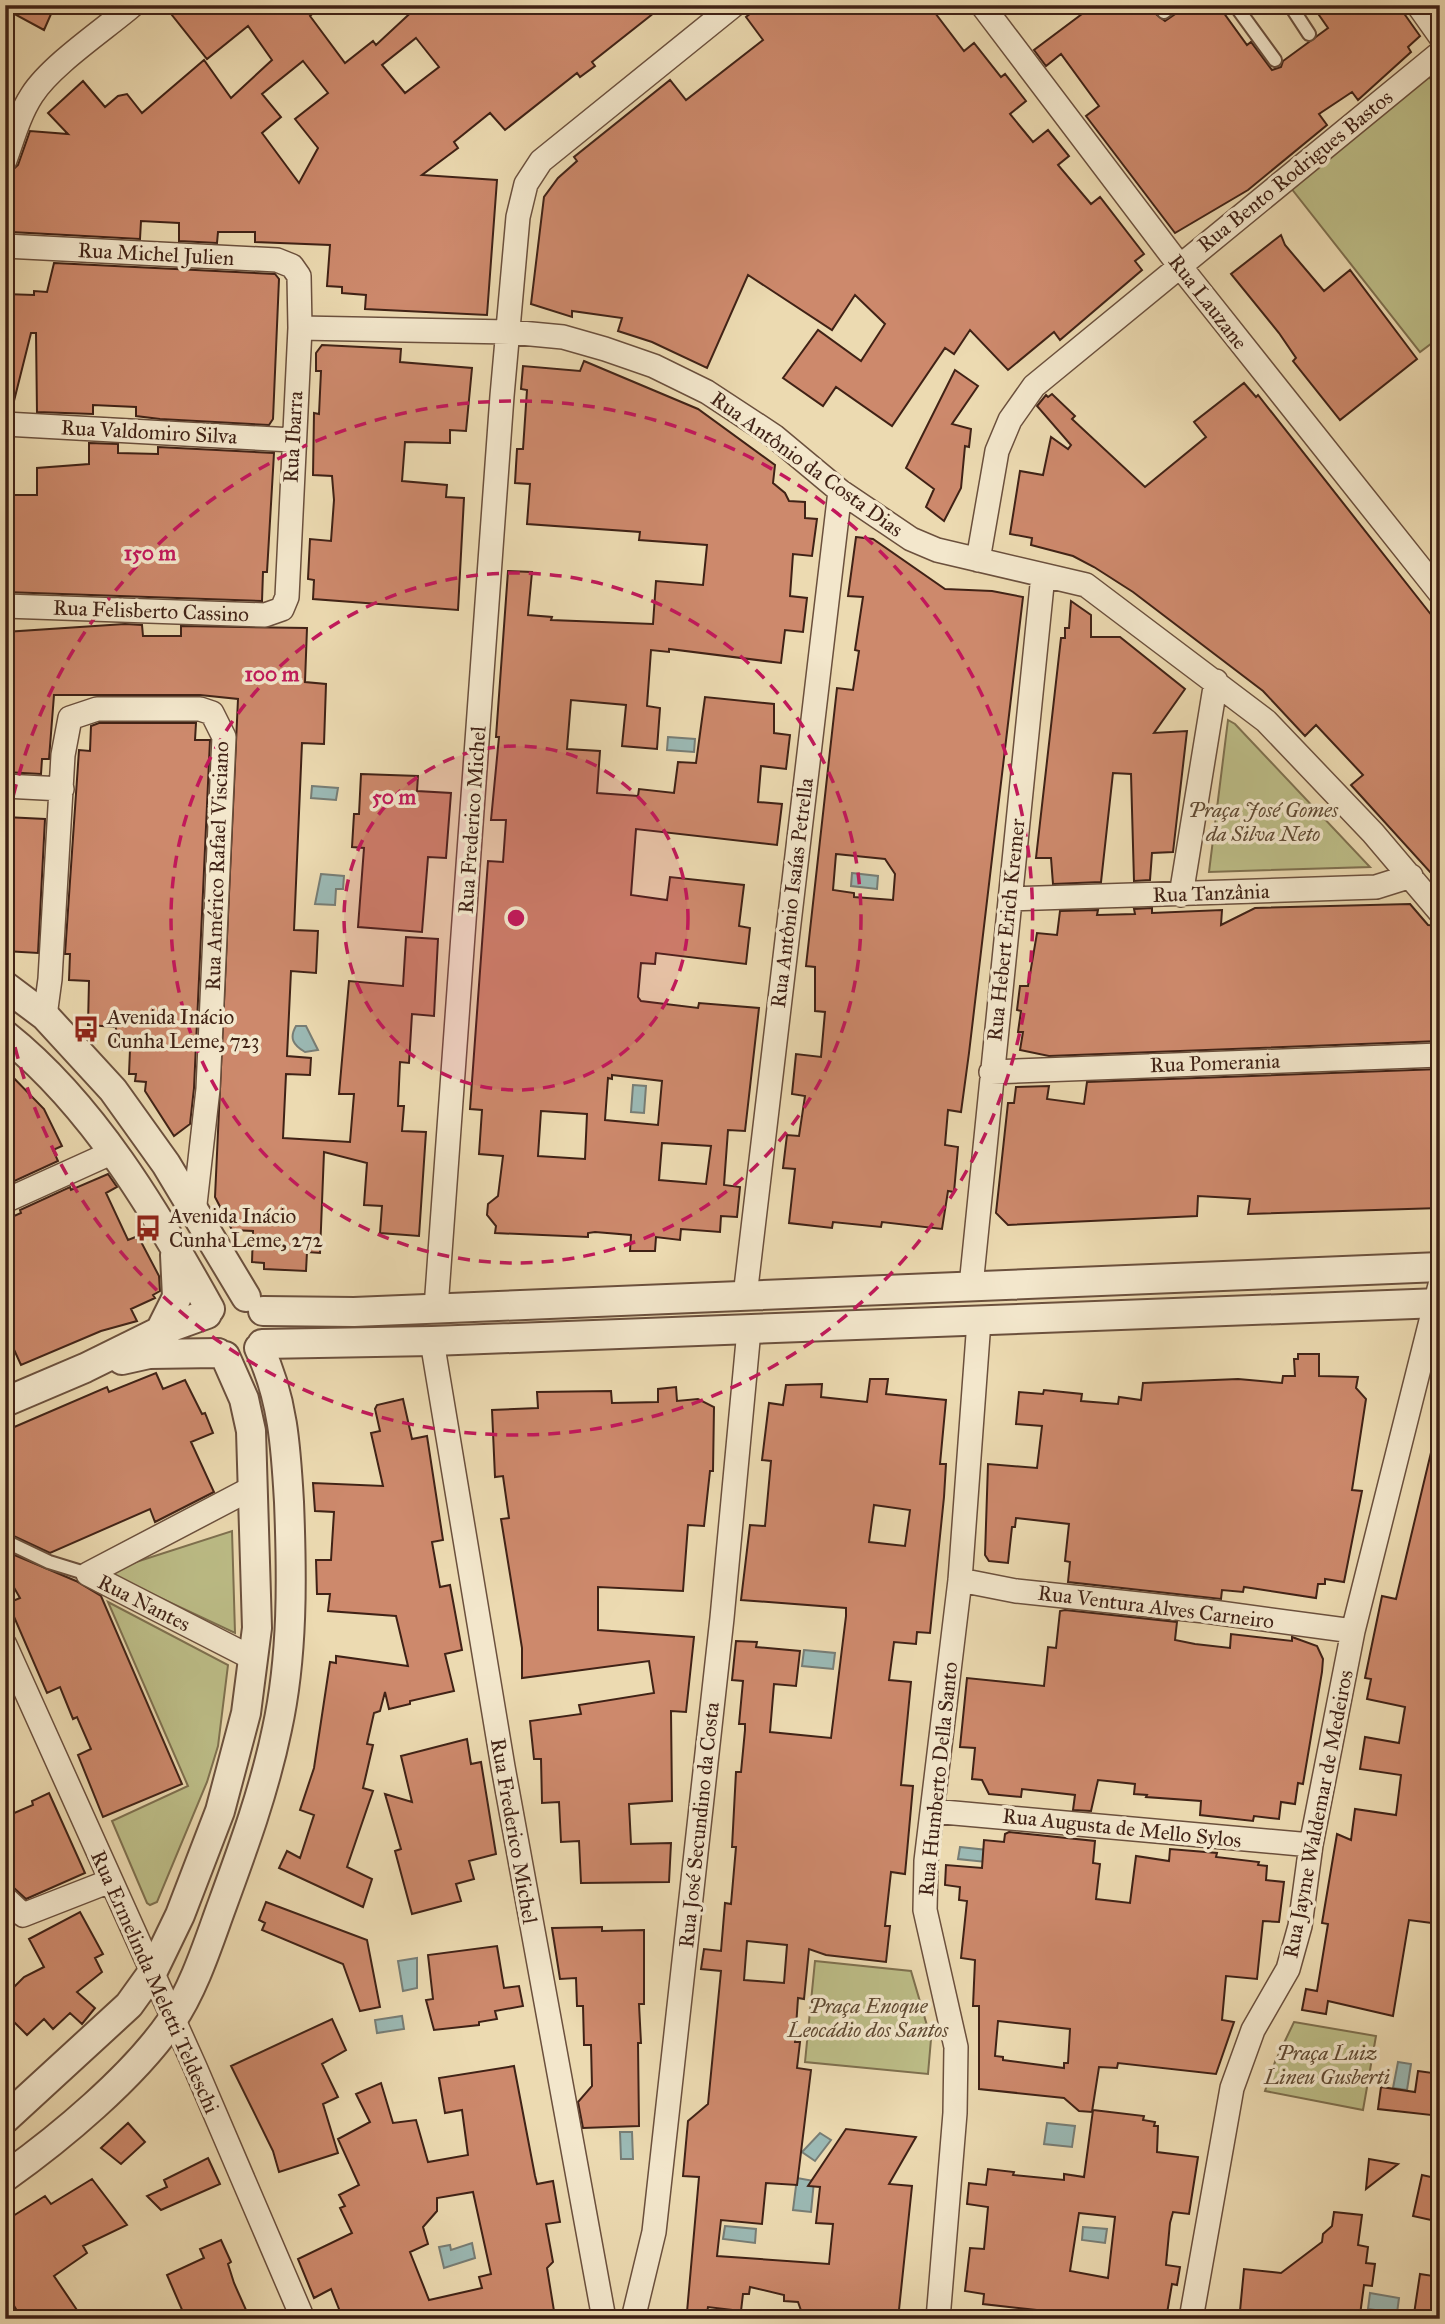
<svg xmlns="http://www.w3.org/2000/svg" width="1445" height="2324" viewBox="0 0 1445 2324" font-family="'IM FELL Great Primer',serif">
	<rect width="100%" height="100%" fill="#ecdab1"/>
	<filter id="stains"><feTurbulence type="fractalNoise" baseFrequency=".00286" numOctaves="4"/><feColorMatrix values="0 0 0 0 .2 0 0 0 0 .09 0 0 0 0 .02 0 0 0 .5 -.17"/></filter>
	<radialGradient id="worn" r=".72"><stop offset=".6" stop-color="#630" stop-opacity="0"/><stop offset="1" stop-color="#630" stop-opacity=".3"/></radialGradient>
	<path fill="#bdbe88" stroke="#7e704f" stroke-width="2" d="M1418 76 1434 79 1440 85V337L1420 352 1287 183Z
		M1228 720 1235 724 1370 867 1209 872Z
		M232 1531 235 1633 105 1572Z
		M108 1602 228 1665 218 1746 207 1782 157 1902 150 1905 147 1903 112 1821 188 1786Z
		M815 1961 911 1971 931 2039 928 2074 805 2062Z
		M1294 2022 1376 2036 1363 2110 1265 2091 1275 2062Z"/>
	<path fill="#9bb9b4" stroke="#777d75" stroke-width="2" d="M668 737 695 739 694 752 667 750Z
		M312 786 338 788 336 800 311 798Z
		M852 873 878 876 877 889 851 886Z
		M321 874 344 876 343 889H336L335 905 315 904Z
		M296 1026H306L318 1050 305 1052C293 1045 289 1038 296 1026Z
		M633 1085 646 1086 644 1113 631 1112Z
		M804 1650 835 1653 833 1669 802 1666Z
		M960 1847 987 1850 986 1862 958 1859Z
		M417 1958V1988L403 1991 398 1961Z
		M402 2016 404 2029 377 2033 375 2020Z
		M1398 2062 1411 2064 1407 2090 1393 2088Z
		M1047 2123 1075 2126 1072 2147 1044 2144Z
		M620 2132H632L633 2159H621Z
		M820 2133 831 2140 815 2161 802 2152Z
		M797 2178 814 2181 811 2212 793 2210Z
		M725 2226 756 2229 755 2243 723 2239Z
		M1083 2227 1107 2229 1105 2243 1082 2240Z
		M472 2243 475 2258 444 2268 439 2247 450 2245 451 2250Z
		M1370 2293 1399 2298 1397 2313 1368 2309Z"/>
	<path fill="#cd896c" stroke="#402216" stroke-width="2" fill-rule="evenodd" d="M5 5H55L44 30 5 9Z
		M164 5H322L310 16 345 63 373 41 376 45 419 5H664L592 62 595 66 580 77 577 73 505 130 490 113 454 142 458 148 422 175 497 180 487 315 365 309 366 295 342 293V287L327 286 330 245 255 242V232H218L217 243 179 241V223L141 221 140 239 11 232 13 182H6L8 174 18 165 30 131 68 134 48 113 83 81 105 107 118 96 127 94 142 113 204 60 231 98 272 60 248 26 207 59ZM416 38 439 67 405 93 382 65ZM303 61 328 93 295 119 318 148 299 183 262 133 281 117 262 94Z
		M761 5H929L964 51 974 43 1001 77 1005 74 1026 101 1010 114 1033 142 1048 130 1069 156 1058 165 1091 204 1100 197 1144 254 1135 261 1142 270 1060 340 1054 332 1008 370 970 330 954 354 945 348 892 426 836 387 823 406 783 378 818 330 861 361 885 324 855 295 832 330 748 275 707 368 652 342 618 331 622 318 572 311V317L531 304 544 197 558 178 577 161 574 157 670 80 686 100 763 40 746 17Z
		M1094 5H1158L1156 14 1165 21 1178 12 1182 5H1218L1247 45 1251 42 1272 70 1281 67 1283 61 1328 28 1312 5H1398L1420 36 1408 47 1411 52 1358 100 1352 92 1319 114 1327 125 1248 190 1175 233 1086 116 1099 106 1061 54 1046 66 1034 50Z
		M1281 235 1285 245 1324 291 1350 270 1417 359 1340 420 1293 361 1296 358 1279 333 1231 274Z
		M54 263 275 274 279 279 273 419 269 425 160 419 136 416V407L93 405V414L37 412 36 333H31L12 409 5 408V294L34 295V291L47 292Z
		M322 345 401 349 400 362 472 368 466 431 450 430V443L405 442 402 481 447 485 446 497 464 498 458 610 313 599 314 580 308 579 310 539 331 541 334 500 332 476 313 475 314 413 319 414 321 371H316V353Z
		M584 361 698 409 775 465 773 483 785 493 789 501 805 502V518L817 519 812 556 793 554 790 596 807 598 803 632 785 630 781 663 669 649V652L651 650 647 706 660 708 657 749 622 746 626 705 571 700 567 749 600 751 597 793 638 796 639 789 674 793 678 762 696 763 705 697 774 704V733L790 735 786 769 761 766 758 802 782 804 777 845 636 829 631 895 667 900 670 877 744 885 739 926 750 928 746 964 656 953 655 964 641 963 638 997 641 1001 698 1008 699 1003 759 1008 745 1131 728 1130 724 1185 740 1187 737 1217 721 1216 720 1232 681 1229 680 1240 656 1237 655 1251H630L631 1235 595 1232 588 1233V1237L495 1233 496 1226 487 1215 488 1204 498 1196 503 1156 479 1154 482 1110 470 1109 488 861 503 862 506 820H491L499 737H496L508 571 532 572 528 615 552 617 551 620 653 624 656 581 703 585 707 545 639 540 640 532 527 524 530 484 515 483 517 449H523L527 390 521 389 523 366 580 371ZM612 1075 662 1081 658 1125 605 1120 608 1078 612 1079ZM541 1111 587 1114 585 1159 538 1156ZM662 1143 711 1146 706 1184 659 1180Z
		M955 370 978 386 952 424 971 429 969 447 965 446 961 488 944 521 926 507 934 489 906 468Z
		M1244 383 1256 397 1258 395 1440 626V883L1351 785 1363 775 1316 725 1305 736 1263 691 1133 592 1094 567 1073 556 1031 545 1032 538 1010 534 1020 471 1043 475 1051 437 1068 449 1071 445 1037 406 1046 395 1048 397 1052 394 1075 416 1072 419 1145 487 1206 437 1194 422Z
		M89 443 118 444V453L158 454V447L274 453 267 572H263L262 601 5 592V495H37V468L89 464Z
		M856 537 873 539 945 589 992 591 1023 597 969 1053 961 1112 948 1110 945 1145 958 1147 954 1192 948 1191 942 1229 882 1222 881 1227 833 1222 832 1228 789 1223 795 1169 783 1168 787 1135 799 1136 805 1096 792 1094 796 1054 821 1057 825 1012 815 1011V967L806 966 837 688 853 690 859 651 855 650 863 597 848 596ZM836 854 885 859 895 874 893 900 854 897V893L833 890Z
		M1071 601 1091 615V637H1120L1185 689 1154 733 1187 731 1173 852 1152 853 1150 880 1134 881 1131 774 1113 773 1101 882 1053 884 1051 858H1036L1061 638H1065V628H1069Z
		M125 624 142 625 143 636H181V626L307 628 305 682 326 684 324 744 302 743 294 930 318 931 316 973 291 971 287 1056 311 1058 310 1075 286 1074 283 1138 350 1142 354 1094H339L349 981 403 986 406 937 438 939 434 1016 412 1014 409 1063 400 1062 398 1106H404L402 1131 426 1132 419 1236 380 1233 382 1206 364 1205 367 1163 324 1152 320 1253 307 1252 306 1271 264 1269V1263L252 1262 253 1231 232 1230 215 1197 238 699 200 695H54L49 759H42L41 774 5 772V632Z
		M99 723H196L195 740H210L194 1088 190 1124 174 1136 145 1091 146 1082 135 1081 136 1074H129L130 1050 115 1049 116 1027 88 1025 89 981 69 980 70 954H65L79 750 90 751 91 726Z
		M361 774 418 776 417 791 451 793 446 858 428 857 422 932 358 927 364 848 352 847 354 814H359Z
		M5 817 45 819 38 953 5 951Z
		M1410 904 1428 925 1440 926V1041L1049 1056 1020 1050 1023 1032H1018L1021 1011 1017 1010 1020 986H1028L1037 933 1057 935 1060 911 1098 910 1097 915 1135 914 1134 909 1152 908V913L1222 910 1221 925 1255 908Z
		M5 1069 44 1109 62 1146 53 1150 58 1161 8 1184 5 1178Z
		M1440 1069V1208L1248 1214 1250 1199 1198 1196 1197 1216 1008 1225 996 1213 1008 1103H1014L1016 1087 1049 1086 1047 1099 1084 1104 1087 1082Z
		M108 1174 117 1187 106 1193 128 1240 138 1236 159 1276 160 1291 153 1295 155 1298 131 1309 137 1321 101 1331 21 1365 5 1330V1220L21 1213 20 1210 70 1187 71 1190Z
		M1298 1354H1319V1376L1358 1377 1356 1388 1366 1399 1352 1490 1362 1491 1344 1582 1325 1579V1584H1318L1316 1598 1244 1587 1243 1592 1222 1590 1221 1599 1068 1582 1070 1562 1065 1561 1069 1524 1016 1518 1015 1527H1012L1008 1563 989 1561 985 1555 988 1464 1037 1468 1042 1426 1016 1424 1019 1392 1043 1394 1044 1390 1082 1394 1081 1401 1118 1404 1119 1397 1141 1400 1143 1383 1238 1379 1282 1383 1283 1376H1295L1294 1359H1298Z
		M156 1373 163 1389 185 1380 202 1414 205 1413 213 1433 191 1442 214 1492 155 1522 150 1509 50 1553 5 1532V1431L107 1387 109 1392Z
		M870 1379H888L886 1394 946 1400 940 1464H946L944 1497 930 1633 917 1632 916 1644 894 1642 889 1680 911 1682 901 1785 913 1786 905 1874 891 1872 885 1926H890L886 1962 826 1955 809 1949 804 1999 798 1998 795 2042H800L797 2068 811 2070 797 2185 766 2183 762 2224 721 2220 717 2256 829 2264 833 2224 816 2223 820 2187 808 2186 846 2129 916 2137 889 2184 912 2186 898 2319H804L798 2302 784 2301V2295L750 2287 749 2294H743L741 2311 708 2307 707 2313 687 2312 699 2177 683 2176 688 2121 708 2104 721 1971 701 1969 704 1949 721 1951 725 1903 731 1904 736 1847H732L736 1772H741L745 1730V1724H739L743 1681 732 1680 736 1641 757 1642 756 1647 800 1651 796 1686 774 1684 770 1732 831 1738 846 1616V1608L741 1600 750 1525 765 1526 771 1461 762 1460 769 1403 783 1405 786 1385 822 1384 821 1397 867 1402ZM874 1505 910 1510 905 1546 869 1542ZM747 1941 787 1945 784 1983 744 1980Z
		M676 1387 677 1401 698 1399 714 1407 713 1471H710L704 1526 688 1525 683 1591 598 1587V1630L694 1637 686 1712 671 1711 672 1801 629 1804 631 1844 671 1843 669 1882 581 1883 579 1841 561 1842 559 1802 542 1803 541 1759H534L530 1721 581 1714 579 1705 654 1693 649 1661 522 1678V1648L501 1519 509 1518 503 1476 495 1477 492 1410 538 1408 537 1392 611 1391 612 1403 658 1402V1389Z
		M403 1399 412 1439 427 1436 443 1540 432 1542 440 1587 450 1585 462 1650 445 1654 454 1691 410 1701V1704L389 1709 385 1692 380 1711 374 1713 367 1744 373 1745 363 1788 373 1791 347 1867 372 1879 363 1907 279 1868 287 1851 300 1858 314 1815 300 1810 314 1768 330 1662 336 1663V1656L408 1666 396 1616 328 1611 330 1594H317L316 1560H331L334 1512 315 1511 313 1483 383 1486 371 1433 380 1431 375 1409 377 1405Z
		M1433 1444 1440 1445V1924L1409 1920 1393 2016 1328 2001 1326 2014 1302 2010 1306 1989 1317 1991 1328 1924 1322 1923 1337 1834 1351 1840 1355 1809 1396 1815 1401 1775 1360 1769 1365 1737 1399 1743 1405 1707 1367 1699 1371 1679 1365 1678 1382 1596 1396 1599Z
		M5 1551 76 1581 101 1596 182 1784 103 1817 78 1755 91 1749 77 1717 73 1719 60 1687 47 1693 8 1603 20 1598 5 1572Z
		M1065 1610 1177 1622 1175 1640 1195 1644 1230 1648 1231 1634 1292 1641V1637L1317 1646 1323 1659 1322 1672 1303 1784 1298 1783 1295 1804 1281 1802 1279 1819 1254 1816 1253 1821 1200 1815 1201 1801 1146 1797 1147 1795 1134 1794 1135 1784 1098 1780 1091 1811 1073 1810 1075 1795 1022 1789 1021 1797 989 1794 982 1780 972 1779 975 1748 960 1747 967 1678 1044 1686 1048 1647 1056 1648 1060 1611Z
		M467 1739 471 1764 481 1762 496 1854 469 1861 474 1879 456 1884 461 1901 412 1914 395 1851 401 1849 385 1794 412 1802 401 1756Z
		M49 1793 85 1873 26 1899 14 1888 5 1867V1817L33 1805 32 1801Z
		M1009 1832 1095 1841 1093 1863 1100 1864 1096 1899 1130 1903 1136 1856 1169 1861 1170 1849 1217 1853 1216 1857 1259 1862 1258 1865 1267 1866 1266 1880 1284 1882 1279 1922 1263 1921 1257 1979 1226 1976 1222 2020 1234 2022 1216 2074 1118 2063 1117 2068 1099 2067 1092 2112 1079 2111 1064 2098 979 2089V2006H973L975 1960 961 1958 967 1901 959 1900 960 1887 945 1885 946 1865 982 1868 984 1840 1004 1842 1005 1834ZM998 2021 1070 2029 1068 2063H1064V2068L1003 2060V2057L995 2056Z
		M266 1902 367 1940 380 2007 360 2011 343 1964 262 1930 265 1923 259 1920Z
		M80 1912 103 1954 95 1958 102 1972 77 1992 95 2008 82 2024 70 2013 53 2029 44 2019 27 2035 5 2013V1996L24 1977 44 1967 29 1939Z
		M602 1927V1931L644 1930V2004H639L641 2043H638L639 2126 583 2128 578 2102 592 2086 591 2045H584L583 2006H577L576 1978 560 1979 552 1928Z
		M497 1946 504 1988 519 1986 523 2006 495 2011 497 2019 479 2022V2025L434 2030 426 2000 433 1999 428 1955Z
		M332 2019 346 2050 322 2064 338 2097 323 2104 338 2153 279 2172 273 2151 231 2066Z
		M514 2066 535 2176 537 2184 553 2181 560 2222 546 2224 553 2262 547 2268 555 2317 343 2319 331 2289 314 2298 298 2259 352 2233 340 2208 345 2206 339 2195 359 2185 338 2139 370 2122 356 2094 381 2083 393 2123 416 2120 428 2162 468 2155 462 2110 445 2113 439 2078ZM473 2192 491 2274 479 2277 482 2288 429 2300 410 2252 428 2244 423 2227 437 2211V2198Z
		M1418 2071 1440 2074V2116L1378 2109 1381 2087 1415 2092Z
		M1093 2110 1144 2116 1143 2120 1155 2122 1154 2126H1158L1157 2152 1198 2157 1189 2214 1173 2212 1170 2223 1166 2265 1180 2267 1177 2285 1172 2284 1166 2319H1073V2314L983 2304 984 2294 965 2291 970 2248 984 2249 988 2207 967 2204 969 2183 986 2185 988 2169 1014 2172 1013 2175 1064 2180V2174L1084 2177ZM1079 2213 1115 2217 1108 2278 1070 2271Z
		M128 2123 145 2142 121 2164 101 2148Z
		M208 2158 220 2184 161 2210 147 2196 167 2187 164 2180Z
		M1369 2159 1398 2164 1366 2189Z
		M1422 2175 1440 2179V2222L1413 2216Z
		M92 2179 127 2225 83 2246 87 2253 54 2276 83 2319H22L5 2291V2221L45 2196 51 2204Z
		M1334 2212 1362 2215 1358 2245 1368 2247 1366 2263 1375 2264 1372 2286 1364 2285 1360 2315 1335 2311 1334 2319H1247L1240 2311 1244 2269 1281 2273 1322 2242 1323 2234 1332 2226Z
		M221 2240 231 2262 228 2264 234 2283 250 2319H186L167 2275 204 2258 200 2249Z
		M1420 2274 1440 2277V2318L1414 2314Z"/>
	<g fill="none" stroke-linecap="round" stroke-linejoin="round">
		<g stroke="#6b503d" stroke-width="16">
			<path id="service" d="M1235 5 1275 60
				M1290 5 1309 34
				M1164 12 1173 5
				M5 1541 49 1562 88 1574"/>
		</g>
		<g stroke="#6b503d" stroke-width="26">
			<path id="minor" d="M982 5 1179 265 1440 593
				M1418 5 1440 36
				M5 160C13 138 19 115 32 95 51 65 105 29 133 5
				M5 246 277 260 292 266 299 276 300 328 287 597 282 609 265 615 5 606
				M300 328 510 332 563 337 605 349 654 366 707 392 774 436 840 491 911 539 937 550 1086 585 1266 721 1373 833 1440 912
				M5 424 292 440
				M978 560 997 451 1010 420 1034 386 1440 53
				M5 786 62 789
				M1181 895 1216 681
				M1010 899 1376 887 1411 876
				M45 1016 50 979 63 755 70 718 97 709H200L212 713 224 737 208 1089 194 1213
				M991 1072 1440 1055
				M5 1201 111 1153
				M971 1286 1043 575
				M745 1296 840 491
				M436 1308 502 396 518 217 526 184 541 161 734 5
				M432 1341 503 1767 604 2319
				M88 1574 254 1659
				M88 1574 252 1488
				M960 1580 1016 1591 1205 1611 1353 1631
				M5 1645 195 2067 303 2319
				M932 1811 1311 1845
				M5 1898 23 1915 110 1881
				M633 2319 654 2232 722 1618 749 1330
				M938 2319 955 2113 956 2047 925 1910 926 1861 960 1580 979 1321
				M1191 2319 1232 2088 1253 2030 1288 1969 1300 1926 1311 1845 1353 1631 1440 1285"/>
		</g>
		<g stroke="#6b503d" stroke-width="32">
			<path id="tertiary" d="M5 986 45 1016 113 1090 166 1164 246 1297
				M5 1035C93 1105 156 1212 210 1309
				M263 1311 354 1312 1440 1267
				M160 1331 177 1297 175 1255
				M262 1344 432 1341 1440 1303
				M122 1360 149 1354 218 1353
				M5 1402 85 1368 160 1331 207 1314
				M5 2119 129 2005 152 1973 180 1915 220 1811 246 1713 257 1628 251 1431 244 1399 225 1356
				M5 2177C60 2138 133 2077 171 2022 193 1990 207 1947 220 1911 242 1851 264 1792 277 1729 293 1656 292 1577 289 1502 286 1449 283 1397 259 1348"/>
		</g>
		<use href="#service" stroke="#f3e7cc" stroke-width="12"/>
		<use href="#minor" stroke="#f3e7cc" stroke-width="23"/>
		<use href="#tertiary" stroke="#f3e7cc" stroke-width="28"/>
	</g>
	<circle cx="516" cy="918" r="172" fill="#c2185b" fill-opacity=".12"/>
	<g fill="none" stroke="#c2185b" stroke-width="3.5" stroke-dasharray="12 9">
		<circle cx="516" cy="918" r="172"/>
		<circle cx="516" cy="918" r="345"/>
		<path d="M5 837A517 517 0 1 1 5 999"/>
	</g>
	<defs>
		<g id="bus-bare" transform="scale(2.1)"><path d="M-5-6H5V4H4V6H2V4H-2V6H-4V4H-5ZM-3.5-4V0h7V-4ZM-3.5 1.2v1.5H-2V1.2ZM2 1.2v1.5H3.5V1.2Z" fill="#8f2418" stroke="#f3e7cc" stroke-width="2.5" paint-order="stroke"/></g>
	</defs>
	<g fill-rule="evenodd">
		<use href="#bus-bare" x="86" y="1029"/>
		<use href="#bus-bare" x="148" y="1228"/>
	</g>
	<g text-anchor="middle" stroke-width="7" stroke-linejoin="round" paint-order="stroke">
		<g font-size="21" fill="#402216" stroke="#f3e7cc">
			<text transform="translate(1295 171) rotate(-39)" y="7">Rua Bento Rodrigues Bastos</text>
			<text transform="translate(156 254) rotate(3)" y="7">Rua Michel Julien</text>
			<text transform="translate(1208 302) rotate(52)" y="7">Rua Lauzane</text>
			<text transform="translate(149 432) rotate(3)" y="7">Rua Valdomiro Silva</text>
			<text transform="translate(293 437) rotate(-87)" y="7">Rua Ibarra</text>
			<text transform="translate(807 464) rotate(36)" y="7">Rua Antônio da Costa Dias</text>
			<text transform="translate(151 611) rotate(2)" y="7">Rua Felisberto Cassino</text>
			<text transform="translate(472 820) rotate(-86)" y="7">Rua Frederico Michel</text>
			<text transform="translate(217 866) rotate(-88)" y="7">Rua Américo Rafael Visciano</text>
			<text transform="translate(792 893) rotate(-83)" y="7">Rua Antônio Isaías Petrella</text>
			<text transform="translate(1211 893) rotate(-2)" y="7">Rua Tanzânia</text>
			<text transform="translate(1006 930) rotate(-84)" y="7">Rua Hebert Erich Kremer</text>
			<text transform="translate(1215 1063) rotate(-2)" y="7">Rua Pomerania</text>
			<text transform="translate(144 1603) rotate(27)" y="7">Rua Nantes</text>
			<text transform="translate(1156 1607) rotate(7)" y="7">Rua Ventura Alves Carneiro</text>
			<text transform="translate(938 1779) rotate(-84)" y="7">Rua Humberto Della Santo</text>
			<text transform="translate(1318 1814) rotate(-79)" y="7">Rua Jayme Waldemar de Medeiros</text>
			<text transform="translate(699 1825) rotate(-84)" y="7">Rua José Secundino da Costa</text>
			<text transform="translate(1122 1828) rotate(6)" y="7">Rua Augusta de Mello Sylos</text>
			<text transform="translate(514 1831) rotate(80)" y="7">Rua Frederico Michel</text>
			<text transform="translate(155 1982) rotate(66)" y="7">Rua Ermelinda Meletti Teldeschi</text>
		</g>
		<g font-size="21" font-style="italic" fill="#5f4932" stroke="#f3e7cc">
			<text x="1263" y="817">Praça José Gomes<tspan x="1263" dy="24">da Silva Neto</tspan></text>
			<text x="868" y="2013">Praça Enoque<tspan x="868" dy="24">Leocádio dos Santos</tspan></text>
			<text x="1327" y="2060">Praça Luiz<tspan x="1327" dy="24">Lineu Gusberti</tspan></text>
		</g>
		<g font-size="21" fill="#402216" stroke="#f3e7cc" text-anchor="start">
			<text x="107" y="1024">Avenida Inácio<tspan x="107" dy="24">Cunha Leme, 723</tspan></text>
			<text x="169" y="1223">Avenida Inácio<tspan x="169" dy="24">Cunha Leme, 272</tspan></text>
		</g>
	</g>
	<circle cx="516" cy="918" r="10" fill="#c2185b" stroke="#f3e7cc" stroke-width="3.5"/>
	<g font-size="21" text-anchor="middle" font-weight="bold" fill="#c2185b" stroke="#f3e7cc" stroke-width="7" stroke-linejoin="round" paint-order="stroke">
		<text x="150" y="560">150 m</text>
		<text x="272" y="681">100 m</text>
		<text x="394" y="804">50 m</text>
	</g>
	<rect width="1445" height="2324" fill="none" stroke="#ecdab1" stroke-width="28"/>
	<rect x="7" y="7" width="1431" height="2310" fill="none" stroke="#402216" stroke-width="3.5"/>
	<rect x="14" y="14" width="1417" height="2296" fill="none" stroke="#402216" stroke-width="2"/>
	<rect width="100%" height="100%" filter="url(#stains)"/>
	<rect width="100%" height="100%" fill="url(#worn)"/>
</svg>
